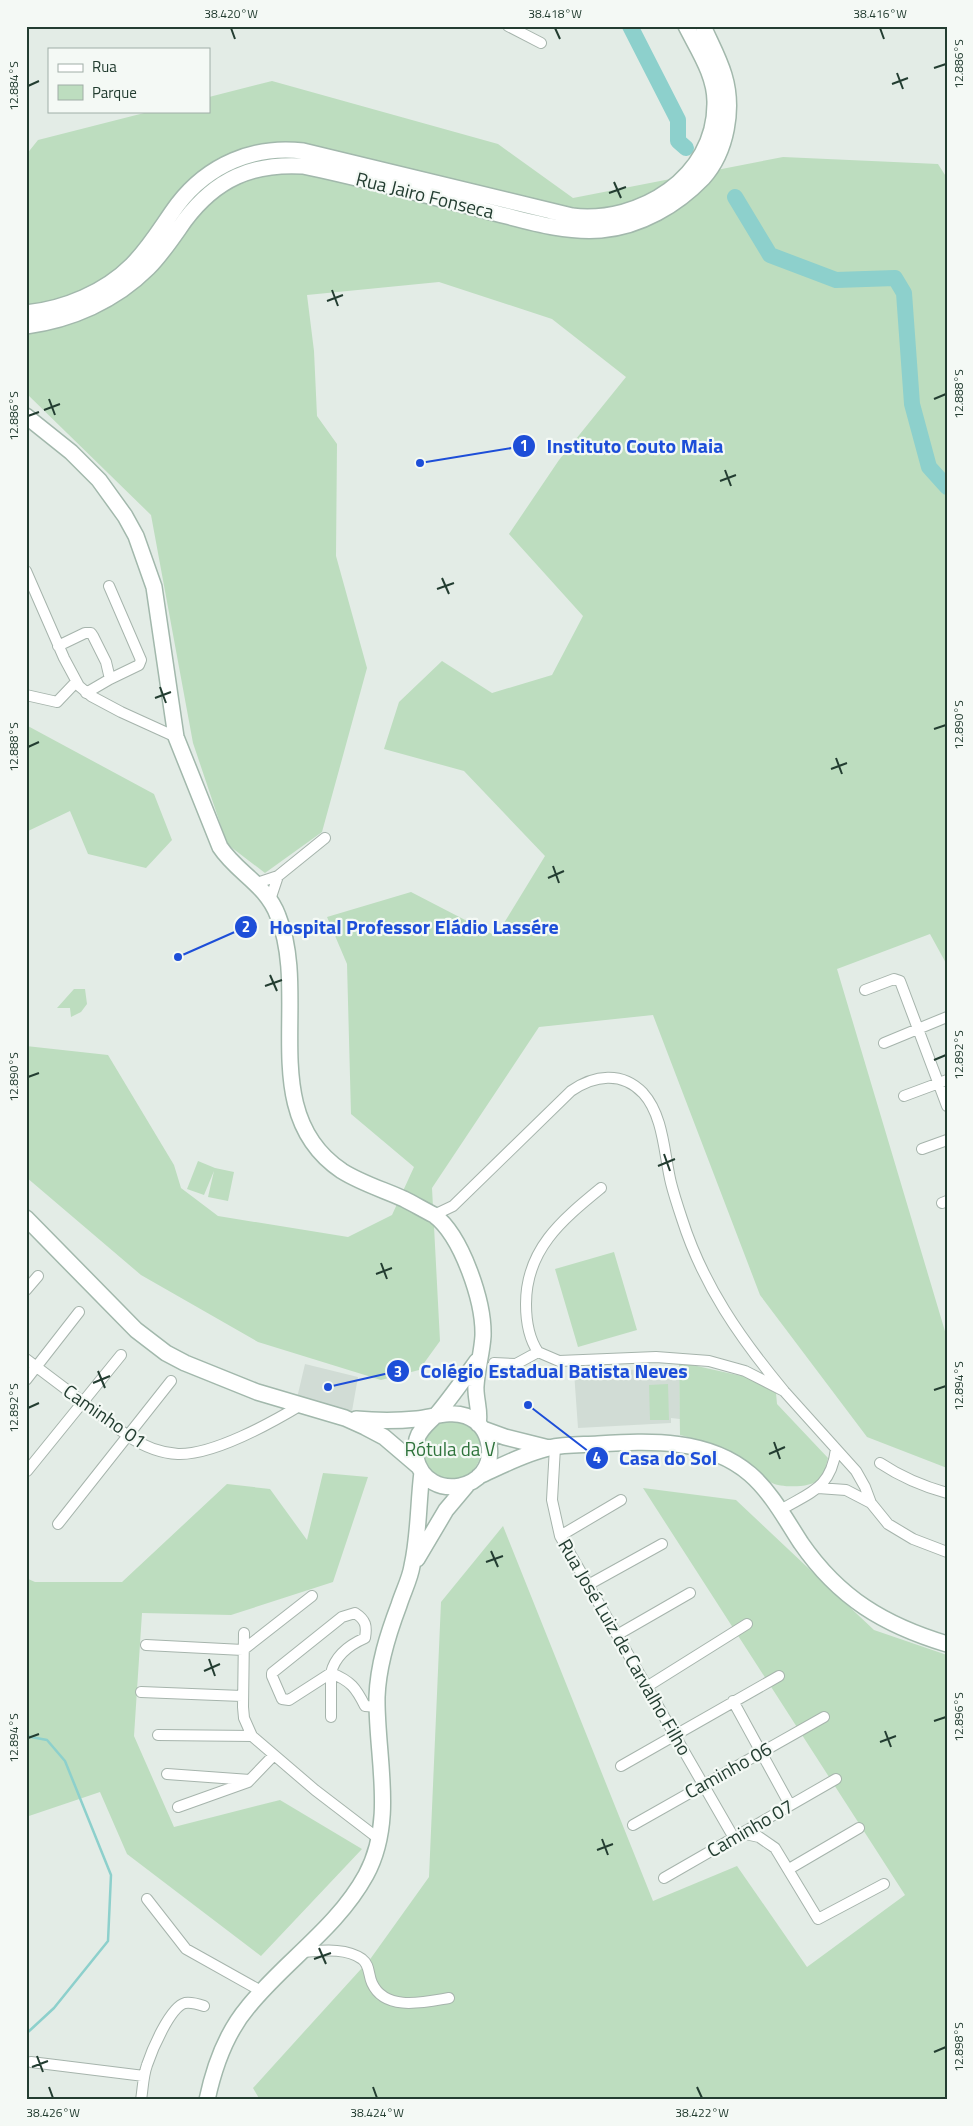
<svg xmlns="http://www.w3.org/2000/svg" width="973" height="2126" viewBox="0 0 973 2126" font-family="'Titillium Web',sans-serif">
	<rect width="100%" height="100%" fill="#e3ece6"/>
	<path fill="#d1dcd5" d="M305 1364 358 1377 352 1411 297 1398Z
		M679 1368 680 1419 671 1418V1423L578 1428 574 1372Z"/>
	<path fill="#bdddbf" d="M272 81 498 144 573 198 783 157 938 164 947 178V965L930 934 837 969 947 1338V1468L867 1437 760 1295 653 1015 539 1027 432 1188 440 1341 419 1370 381 1380 258 1342 141 1275 26 1177V1046L108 1055 174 1165 181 1188 218 1216 348 1237 392 1215 414 1167 351 1114 347 964 327 917 411 892 496 936 545 856 464 771 384 749 399 702 442 661 492 693 552 675 583 616 509 534 559 460 626 377 552 319 439 282 307 295 314 351 317 416 337 444 336 556 367 668 322 832 265 873 227 844 193 743 151 515 26 393V155L38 140 152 111H209V97Z
		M26 725 154 794 172 840 146 868 88 854 70 811 26 832Z
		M74 989H85L87 1004 81 1012 71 1017 70 1008H57Z
		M198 1161 215 1168 234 1172 228 1201 208 1197 214 1171 204 1195 187 1189Z
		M614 1252 637 1330 578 1347 555 1269Z
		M679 1362 746 1377 776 1393 777 1404 828 1458C826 1465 825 1473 820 1479 812 1488 782 1488 772 1483 759 1476 750 1464 738 1457 719 1447 701 1440 680 1435Z
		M668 1384 669 1420H650L649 1385Z
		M449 1418C456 1420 469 1423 474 1428 498 1453 463 1496 435 1477 430 1473 425 1465 420 1460 421 1431 422 1429 449 1418Z
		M323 1473 368 1477 333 1582 231 1615 142 1613 134 1736 174 1827 280 1800 362 1849 261 1956 127 1854 100 1792 26 1817V1578L35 1582H122L227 1484 270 1489 307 1540Z
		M643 1488 736 1500 874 1630 947 1655V2100H260L253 2088 371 1958 429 1877 441 1602 503 1526 653 1901 737 1866 807 1967 905 1895Z"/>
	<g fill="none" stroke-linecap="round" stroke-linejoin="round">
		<path stroke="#8dd0cc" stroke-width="2.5" d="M26 1736 47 1740 65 1761 111 1875 108 1941 54 2008 26 2034"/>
		<path stroke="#8dd0cc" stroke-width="16" d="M630 26 678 120V141L686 148
			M735 197 770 255 836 280 895 278 904 293 912 404 929 467 947 487"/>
		<g stroke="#a6b4ac" stroke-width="12">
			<path id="minor" d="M508 26 541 43
				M26 571 64 658 79 686 91 696 121 712 176 737
				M109 586 141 660 139 665 110 679
				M58 646 85 633H91L93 636 106 662 110 679 86 693
				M26 695 57 702 76 682
				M257 883 278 876 325 838
				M270 900 278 876
				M865 990 894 979 900 981 947 1106
				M884 1043 947 1017
				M904 1096 947 1080
				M922 1149 947 1140
				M942 1203 947 1201
				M434 1215 453 1206 571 1091C594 1075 622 1071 643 1093 664 1116 664 1155 671 1183 674 1195 678 1207 682 1219 703 1285 740 1338 784 1391
				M26 1290 38 1276
				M538 1352 559 1361 656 1357 709 1361 745 1371 784 1391 856 1471 865 1487 871 1503 888 1524 913 1539 947 1552
				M538 1352C528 1337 526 1321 526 1304 526 1249 562 1220 601 1188
				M26 1359 128 1436C143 1446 159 1453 178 1454 213 1455 271 1423 301 1405
				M494 1363 516 1364 538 1352
				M26 1380 79 1312
				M555 1447 552 1500 560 1536 734 1838
				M880 1463C901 1477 922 1486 947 1493
				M27 1471 121 1355
				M818 1488 846 1490 871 1503
				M779 1511C810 1492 831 1489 836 1449
				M58 1524 171 1381
				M560 1536 621 1500
				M588 1585 662 1544
				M244 1633 243 1707 244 1718 252 1736 315 1790 379 1839
				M617 1635 690 1593
				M146 1645 243 1650 312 1596
				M648 1686 747 1624
				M141 1692 242 1696
				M733 1701 790 1805
				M331 1717V1673C335 1656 349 1645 365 1638 367 1626 366 1620 355 1613L342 1617 272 1673V1676L282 1699 289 1700 331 1673C351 1681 356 1688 365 1706L378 1707
				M158 1735 252 1736
				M621 1766 779 1676
				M167 1774 250 1780
				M178 1807 248 1782 273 1756
				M633 1825 824 1717
				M741 1833 759 1837 775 1848 818 1919 884 1884
				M789 1869 859 1828
				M664 1878 836 1779
				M147 1899 186 1949 261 1991
				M301 1952C320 1951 345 1947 362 1959 370 1965 368 1974 372 1983 385 2012 425 2002 449 1998
				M31 2062 144 2076
				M141 2100C143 2088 143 2076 147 2065 152 2050 170 2007 185 2003 192 2002 198 2004 204 2006"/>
		</g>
		<g stroke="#a2b8ac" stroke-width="18">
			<path id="secondary" d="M26 313C65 309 105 292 132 265 151 246 163 224 178 204 208 165 254 145 303 151L572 216C640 224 715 177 715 104 716 76 698 50 686 26
				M26 326C71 320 115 301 148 268 162 254 173 237 185 220 216 179 252 163 303 166 365 179 426 195 487 211 524 220 562 233 601 230 640 227 677 205 703 178 727 151 734 108 724 75 719 58 710 42 703 26
				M26 416 71 452 99 480 125 516 136 536 154 587 176 737 220 847C237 873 266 884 278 916 311 997 255 1113 342 1171 361 1183 384 1190 404 1199 414 1204 424 1210 434 1215 462 1236 484 1302 483 1336 482 1353 477 1369 476 1386 475 1398 481 1412 478 1424
				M26 1218 136 1330 166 1353 185 1363 257 1392 345 1418 365 1427 384 1437 418 1466
				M356 1419C377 1421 397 1421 417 1419 434 1417 450 1410 466 1416 479 1421 487 1432 489 1445 497 1490 427 1505 416 1458 415 1452 415 1446 417 1439 420 1428 430 1422 438 1413 452 1396 464 1379 477 1361
				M483 1429 505 1437 549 1448
				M479 1476C501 1466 526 1453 549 1448 565 1444 582 1445 598 1444 650 1441 708 1438 750 1474 771 1492 786 1520 801 1543 839 1598 884 1625 947 1644
				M417 1559 446 1510 467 1485
				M207 2100C214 2067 226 2033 248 2007 285 1961 337 1928 366 1875 396 1820 376 1756 377 1697 378 1665 388 1634 399 1605 403 1592 410 1579 412 1566 419 1535 418 1504 422 1472"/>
		</g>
		<use href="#minor" stroke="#fff" stroke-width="10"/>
		<use href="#secondary" stroke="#fff" stroke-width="15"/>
	</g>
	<path fill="none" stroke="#233d31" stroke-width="2" d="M231 28 235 39M555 28 560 39M880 28 884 39M934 68 946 64M897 73 903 89M892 84 908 78M28 86 39 81M614 182 621 198M609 193 626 187M332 290 338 306M327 301 343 295M49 399 55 415M934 399 946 394M44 410 60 404M28 416 39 412M725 470 731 486M720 481 736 475M442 578 449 594M437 589 454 583M160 687 166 703M155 698 171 692M934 729 946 725M28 747 39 742M836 758 842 774M831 769 847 763M553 866 559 883M548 878 564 871M270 975 277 991M265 986 282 980M934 1060 946 1055M28 1077 39 1073M664 1154 670 1171M658 1166 675 1159M381 1263 387 1279M376 1274 392 1268M98 1371 105 1388M93 1383 110 1376M934 1390 946 1386M28 1408 39 1403M774 1442 780 1459M769 1454 785 1447M491 1551 498 1567M486 1562 503 1556M209 1659 215 1676M204 1671 220 1664M934 1721 946 1717M885 1731 891 1747M28 1738 39 1734M880 1742 896 1736M602 1839 608 1855M597 1850 613 1844M319 1948 326 1964M314 1959 331 1953M934 2052 946 2047M37 2056 43 2072M32 2067 48 2061M49 2087 53 2098M373 2087 377 2098M697 2087 702 2098"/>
	<g text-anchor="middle" stroke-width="4.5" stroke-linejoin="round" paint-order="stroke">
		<g font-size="19" fill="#233d31" stroke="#f4f9f5">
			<text transform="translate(425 195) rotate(14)" y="7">Rua Jairo Fonseca</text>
			<text transform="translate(105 1416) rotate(35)" y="7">Caminho 01</text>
			<text transform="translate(625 1647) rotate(60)" y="7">Rua José Luiz de Carvalho Filho</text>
			<text transform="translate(728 1770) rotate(-29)" y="7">Caminho 06</text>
			<text transform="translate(750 1828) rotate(-30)" y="7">Caminho 07</text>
		</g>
		<g font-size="19" fill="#2e733b" stroke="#f4f9f5">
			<text x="450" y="1456">Rótula da V</text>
		</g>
	</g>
	<path fill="none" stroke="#1d4ed8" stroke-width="2" d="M420 463L524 446M178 957L246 927M328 1387L398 1371M528 1405L597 1458"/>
	<g fill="#1d4ed8" stroke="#f4f9f5" stroke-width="2">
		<circle cx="420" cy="463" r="5"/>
		<circle cx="178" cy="957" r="5"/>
		<circle cx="328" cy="1387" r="5"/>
		<circle cx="528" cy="1405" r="5"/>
		<circle cx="524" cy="446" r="12"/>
		<circle cx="246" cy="927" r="12"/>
		<circle cx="398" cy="1371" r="12"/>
		<circle cx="597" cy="1458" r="12"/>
	</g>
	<g font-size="15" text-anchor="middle" font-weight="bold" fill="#fff">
		<text x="524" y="451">1</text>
		<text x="246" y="932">2</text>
		<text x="398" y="1377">3</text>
		<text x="597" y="1463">4</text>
	</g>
	<g font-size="20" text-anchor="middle" font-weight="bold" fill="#1d4ed8" stroke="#f4f9f5" stroke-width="4.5" stroke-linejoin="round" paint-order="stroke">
		<text x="635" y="453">Instituto Couto Maia</text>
		<text x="414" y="934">Hospital Professor Eládio Lassére</text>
		<text x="554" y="1378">Colégio Estadual Batista Neves</text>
		<text x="668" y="1465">Casa do Sol</text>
	</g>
	<rect width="973" height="2126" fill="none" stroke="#f4f9f5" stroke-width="55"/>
	<rect x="48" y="48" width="162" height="65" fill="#f4f9f5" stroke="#a0aea7"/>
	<rect x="58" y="64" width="25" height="8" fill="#ffffff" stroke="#a0aea7"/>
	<text x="92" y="72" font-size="15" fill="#233d31">Rua</text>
	<rect x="58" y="85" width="25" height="15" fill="#bdddbf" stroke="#a0aea7"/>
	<text x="92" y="98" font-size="15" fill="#233d31">Parque</text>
	<rect x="28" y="28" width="918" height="2070" fill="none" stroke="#233d31" stroke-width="2"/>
	<g font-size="12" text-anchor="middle" fill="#233d31">
		<text x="231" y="18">38.420°W</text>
		<text x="555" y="18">38.418°W</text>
		<text x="880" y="18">38.416°W</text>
		<text transform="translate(959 64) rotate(-90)" y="4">12.886°S</text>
		<text transform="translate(14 86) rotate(-90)" y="4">12.884°S</text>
		<text transform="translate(959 394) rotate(-90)" y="4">12.888°S</text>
		<text transform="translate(14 416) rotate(-90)" y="4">12.886°S</text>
		<text transform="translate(959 725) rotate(-90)" y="4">12.890°S</text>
		<text transform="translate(14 747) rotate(-90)" y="4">12.888°S</text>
		<text transform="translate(959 1055) rotate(-90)" y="4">12.892°S</text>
		<text transform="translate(14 1077) rotate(-90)" y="4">12.890°S</text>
		<text transform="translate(959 1386) rotate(-90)" y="4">12.894°S</text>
		<text transform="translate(14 1408) rotate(-90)" y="4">12.892°S</text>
		<text transform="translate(959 1717) rotate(-90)" y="4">12.896°S</text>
		<text transform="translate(14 1738) rotate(-90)" y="4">12.894°S</text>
		<text transform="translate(959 2047) rotate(-90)" y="4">12.898°S</text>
		<text x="53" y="2117">38.426°W</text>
		<text x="377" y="2117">38.424°W</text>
		<text x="702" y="2117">38.422°W</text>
	</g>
</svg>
